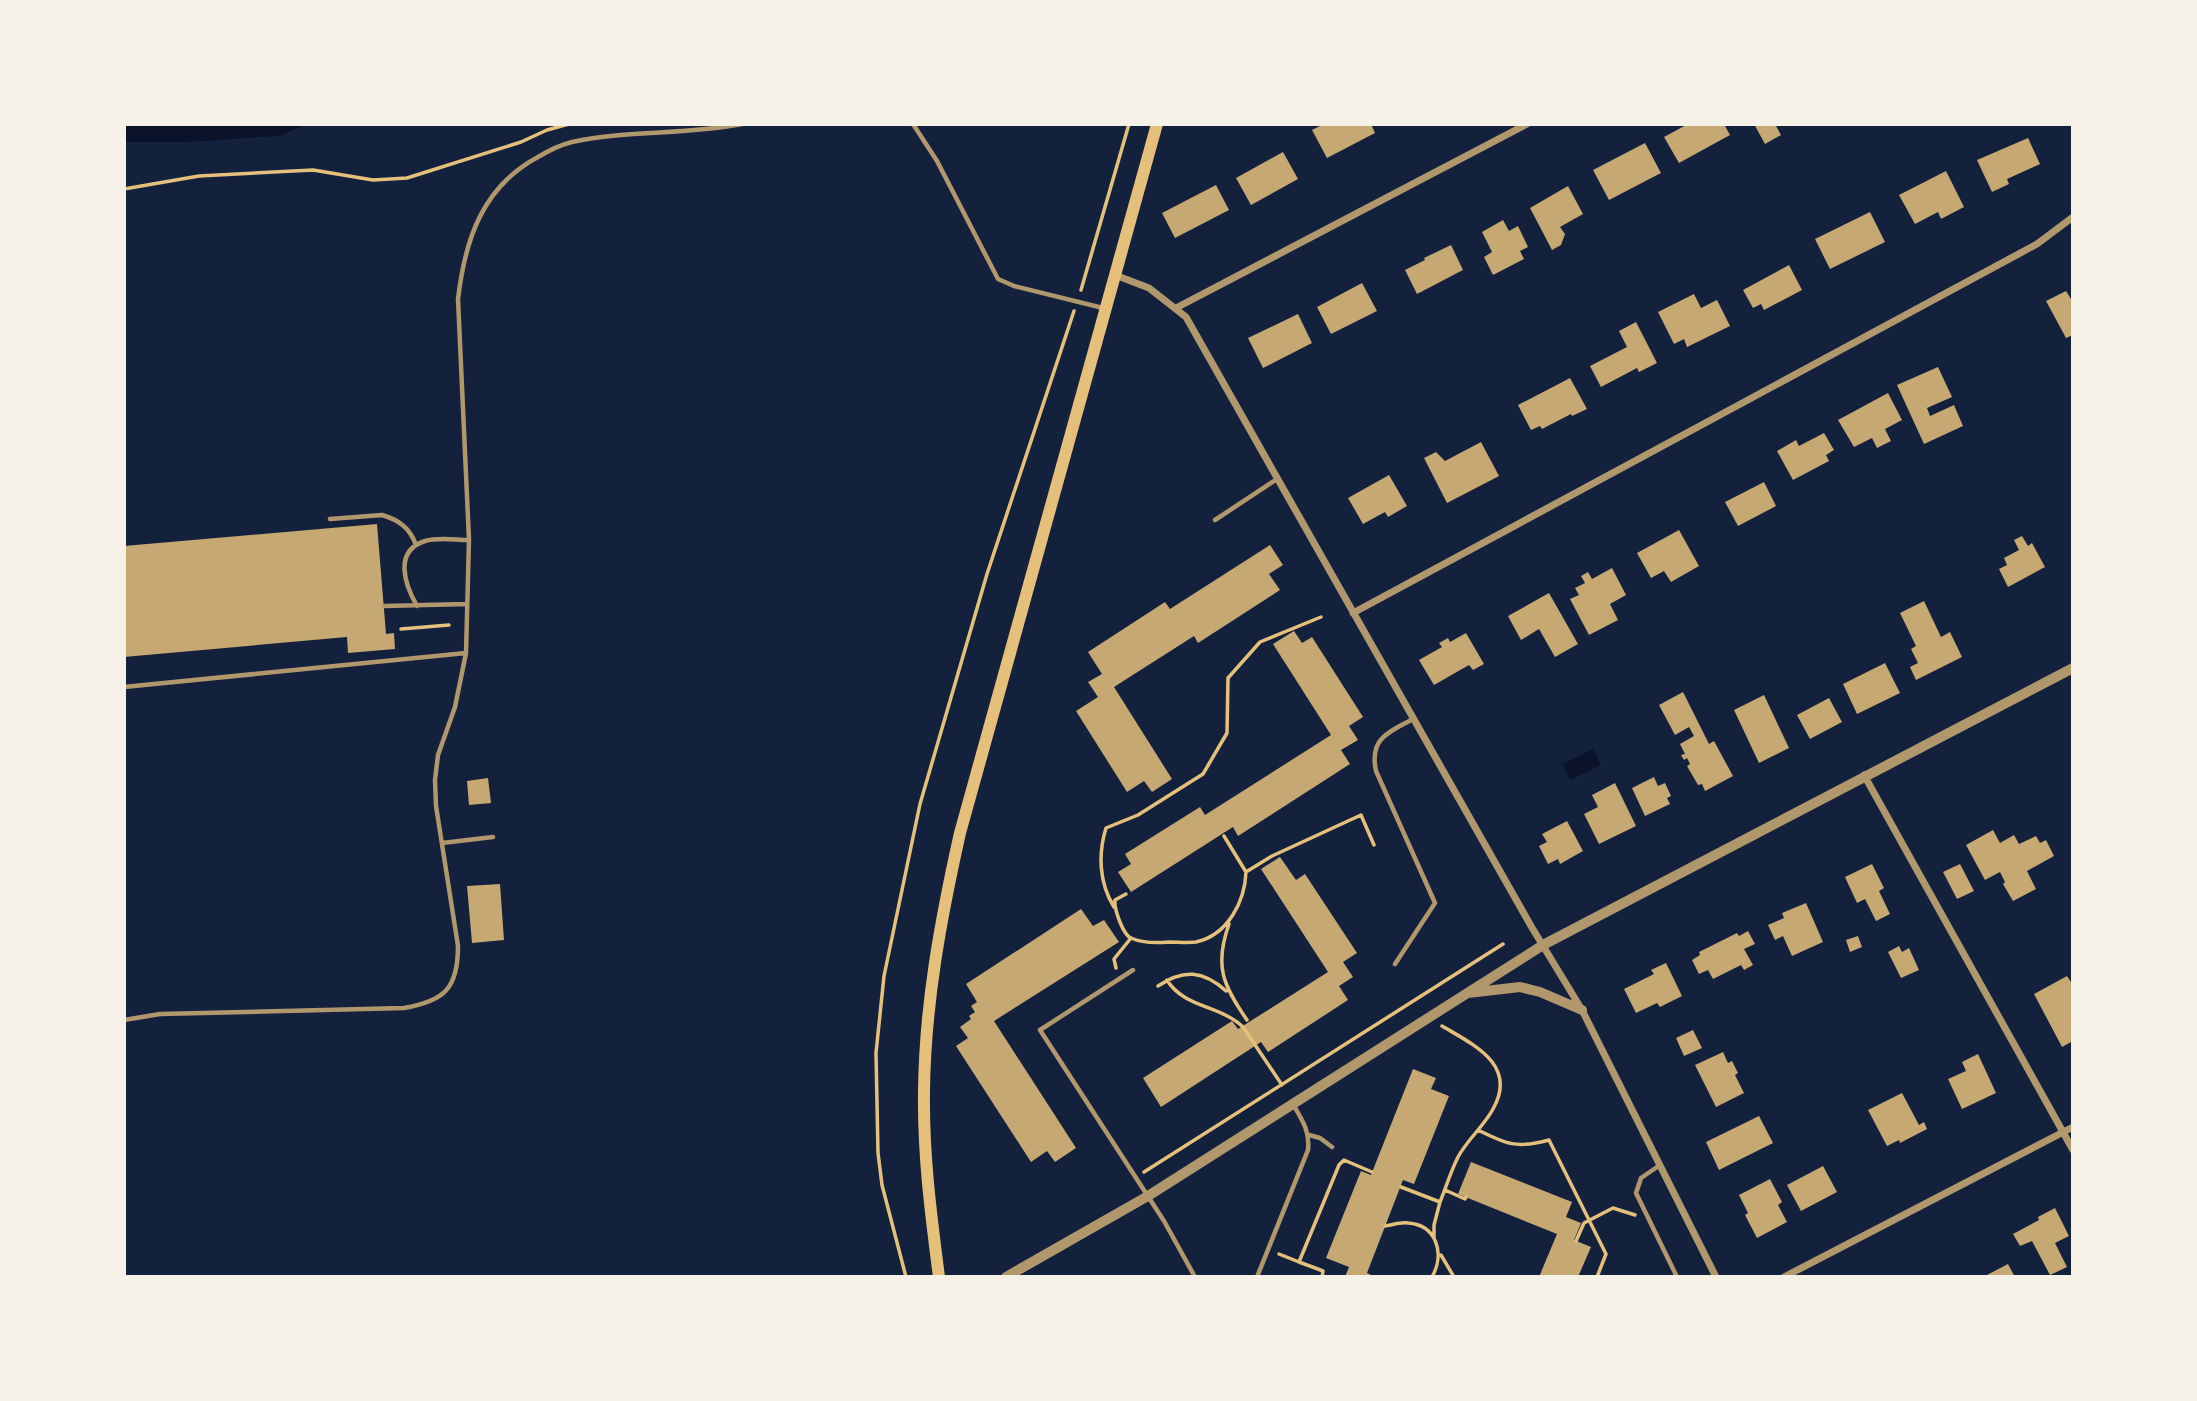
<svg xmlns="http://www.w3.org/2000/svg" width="2197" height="1401" viewBox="0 0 2197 1401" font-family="'DejaVu Sans',sans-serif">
	<rect width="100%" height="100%" fill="#14213d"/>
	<path fill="#0b132b" d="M124 124H309L278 136 187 142H124Z
		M1593 749 1601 765 1570 780 1562 764Z"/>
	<path fill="#c6a872" d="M1324 124H1371L1375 133 1327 158 1312 130Z
		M1688 124H1724L1730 135 1679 163 1664 137Z
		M1754 124H1775L1781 135 1765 144Z
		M2028 138 2040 164 2007 179 2009 184 1992 192 1977 160Z
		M1645 143 1661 173 1609 200 1593 170Z
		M1283 152 1298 179 1251 205 1236 178Z
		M1946 171 1964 207 1941 219 1938 212 1915 224 1899 195Z
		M1216 185 1229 210 1175 238 1162 213Z
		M1568 186 1583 214 1560 227 1565 234 1561 245 1552 250 1530 208Z
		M1870 212 1885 242 1830 269 1815 239Z
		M1503 220 1509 231 1518 226 1528 247 1520 251 1524 259 1493 275 1484 257 1492 252 1482 232Z
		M1451 245 1463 270 1417 294 1405 270 1425 260 1424 258Z
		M1789 265 1802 290 1764 310 1761 304 1753 308 1743 290Z
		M1362 283 1377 311 1331 334 1317 307Z
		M2066 291 2071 299 2073 298V335L2066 338 2046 301Z
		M1694 294 1701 308 1717 300 1730 326 1687 347 1684 339 1674 344 1658 312Z
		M1298 314 1312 343 1263 368 1248 338Z
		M1636 322 1657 363 1639 372 1637 368 1601 387 1590 366 1627 347 1619 331Z
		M1938 367 1952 397 1927 408 1930 416 1954 405 1963 426 1924 444 1897 385Z
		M1570 378 1587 409 1572 416 1571 414 1542 429 1540 426 1531 430 1518 405Z
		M1888 393 1902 420 1885 429 1891 441 1877 448 1872 438 1854 447 1838 420Z
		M1824 433 1834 450 1826 455 1829 461 1793 480 1777 451 1796 440 1799 446Z
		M1481 442 1499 476 1447 503 1424 458 1436 452 1445 461Z
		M1389 475 1407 506 1388 517 1385 512 1363 524 1348 498Z
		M1764 482 1776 506 1738 526 1725 502Z
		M377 524 386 634 394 633 395 649 348 653 347 637 124 657V546Z
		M1679 530 1699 566 1671 582 1664 571 1651 578 1637 553Z
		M2022 536 2028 546 2032 543 2045 567 2008 587 1999 569 2007 565 2004 558 2019 550 2014 540Z
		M1270 545 1283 565 1269 574 1280 590 1198 643 1194 636 1114 687 1172 779 1152 792 1144 781 1127 792 1076 711 1098 697 1088 682 1102 674 1088 652 1165 602 1170 609Z
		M1612 568 1626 595 1610 604 1618 620 1589 635 1570 599 1579 595 1575 588 1585 583 1581 576 1588 572 1592 579Z
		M1549 593 1578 644 1555 657 1539 629 1521 640 1508 616Z
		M1924 601 1941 637 1950 632 1962 657 1916 680 1910 667 1918 663 1911 649 1916 646 1900 613Z
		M1294 631 1302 643 1312 637 1363 717 1349 726 1358 740 1341 750 1350 764 1238 836 1233 827 1131 892 1118 872 1131 864 1125 854 1200 807 1205 815 1331 735 1273 644Z
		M1466 633 1484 664 1473 670 1469 665 1434 685 1419 660 1442 647 1439 643 1448 638 1450 642Z
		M1885 663 1900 693 1857 714 1843 684Z
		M1683 692 1709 744 1714 741 1733 776 1705 791 1702 784 1698 785 1687 766 1690 764 1687 758 1684 760 1681 755 1685 754 1680 744 1694 736 1689 727 1675 735 1659 705Z
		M1764 695 1789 748 1759 763 1734 710Z
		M1829 698 1842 722 1810 739 1797 715Z
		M1654 777 1658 786 1665 783 1671 796 1667 798 1670 804 1645 816 1632 788Z
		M488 778 491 803 469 805 467 781Z
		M1615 783 1636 826 1599 844 1584 814 1598 807 1592 795Z
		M1567 821 1583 851 1560 864 1558 859 1548 864 1539 846 1547 842 1542 834Z
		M1993 830 2000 843 2014 835 2019 844 2036 836 2040 843 2046 840 2054 856 2027 871 2036 889 2013 901 2003 884 2005 882 2000 872 1985 880 1966 845Z
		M1280 857 1296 880 1305 874 1357 953 1343 962 1353 977 1339 986 1348 1000 1268 1052 1261 1042 1161 1107 1143 1078 1232 1021 1238 1029 1328 972 1261 869Z
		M1872 864 1884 888 1879 891 1890 914 1876 921 1865 899 1857 903 1845 877Z
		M1960 864 1974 891 1957 899 1943 872Z
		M500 884 504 940 472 943 467 886Z
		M1806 903 1823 942 1792 956 1783 936 1775 940 1768 925 1784 918 1782 913Z
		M1081 909 1093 926 1104 920 1119 942 994 1021 1076 1148 1055 1162 1047 1151 1031 1162 956 1046 968 1038 960 1027 971 1019 969 1016 975 1012 971 1006 977 1002 966 984Z
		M1748 931 1755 944 1744 949 1753 965 1744 970 1741 965 1713 979 1708 970 1699 974 1692 960 1700 955 1699 952 1737 933 1739 936Z
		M1858 936 1862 947 1850 952 1846 940Z
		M1899 946 1902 952 1909 948 1919 970 1901 978 1888 952Z
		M1666 963 1682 996 1660 1007 1657 1003 1636 1013 1624 989 1654 974 1651 970Z
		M2067 976 2073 985V1041L2062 1047 2034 994Z
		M1693 1030 1702 1048 1684 1056 1676 1038Z
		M1723 1052 1728 1063 1732 1061 1738 1073 1735 1075 1744 1093 1716 1107 1695 1065Z
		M1978 1054 1996 1093 1962 1109 1948 1079 1966 1071 1962 1062Z
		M1413 1069 1436 1078 1431 1089 1449 1096 1414 1184 1403 1180 1367 1273 1375 1277H1345L1349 1267 1326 1258 1361 1171 1371 1175Z
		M1902 1093 1919 1125 1924 1122 1927 1129 1900 1143 1899 1140 1887 1146 1868 1110Z
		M1759 1116 1773 1143 1719 1170 1706 1142Z
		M1471 1162 1572 1202 1566 1217 1581 1223 1574 1240 1591 1247 1578 1277H1539L1557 1234 1458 1194Z
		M1823 1166 1837 1192 1801 1211 1787 1185Z
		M1770 1179 1782 1202 1778 1205 1787 1222 1757 1238 1745 1215 1748 1213 1739 1195Z
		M2055 1208 2069 1236 2055 1243 2067 1267 2050 1275 2032 1241 2020 1246 2013 1234 2039 1220 2038 1217Z
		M2008 1264 2015 1277H1983Z"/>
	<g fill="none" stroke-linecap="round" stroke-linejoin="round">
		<path stroke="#e5c07b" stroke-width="3.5" d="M124 189 199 176 313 170 373 180 407 178 521 142 547 130 569 124
			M1081 290 1129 124
			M401 629 449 625
			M1224 836 1246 872
			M1126 894 1115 900C1114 909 1123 935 1131 938 1142 943 1158 943 1169 942 1178 942 1188 943 1196 942 1228 935 1245 901 1246 872L1272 856 1361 815 1374 845
			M1114 907C1099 883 1098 854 1106 828L1138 815 1203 774 1227 733 1228 678 1260 642 1321 617
			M1229 924C1214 966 1223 985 1247 1020
			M1116 968 1114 959 1131 938
			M1167 980C1184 1008 1220 1005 1243 1027L1282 1085
			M1158 986C1183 969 1203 970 1226 991
			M1478 1130C1506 1144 1517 1149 1549 1140L1606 1254 1597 1277
			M1144 1172 1503 944
			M1401 1187 1440 1202 1434 1225V1238
			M1445 1190 1465 1199 1466 1197
			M1440 1202C1446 1187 1451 1171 1458 1157 1467 1140 1484 1126 1493 1109 1518 1065 1474 1045 1442 1026
			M1385 1226C1392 1225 1400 1222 1408 1223 1437 1225 1445 1254 1432 1277
			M1576 1241 1584 1223 1613 1208 1635 1215
			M1279 1254 1299 1262
			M1441 1255 1454 1277
			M906 1277 882 1185 878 1153 876 1053 884 976 920 804 987 574 1074 311
			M1322 1277 1323 1271 1299 1262 1339 1165 1344 1160 1372 1172"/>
		<path stroke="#b1986c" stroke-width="4.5" d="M913 124 937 161 998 279 1014 286 1103 308
			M330 519 382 515C399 520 410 528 416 545
			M1215 520 1277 479
			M384 606 467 604
			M417 606C405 585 393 551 425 541 438 537 455 540 469 540
			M124 687 466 653
			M442 843 493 837
			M1395 964 1435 903 1376 771C1369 738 1389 732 1413 719
			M1133 970 1040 1030 1164 1221 1195 1277
			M124 1020 160 1014 404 1008C444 1001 458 989 458 946L436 806 435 780 438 755 455 707 466 653 469 540 458 299C465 240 482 187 538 157 548 151 560 145 572 142 628 130 686 135 742 124
			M1309 1135 1320 1138 1332 1147
			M1660 1165 1641 1178 1636 1193 1677 1277
			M1257 1277 1308 1150C1310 1132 1303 1121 1294 1106"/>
		<path stroke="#b1986c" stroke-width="7" d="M1115 275 1149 288 1186 317 1531 926 1582 1010 1716 1277
			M1176 308 1527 124
			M1353 613 2037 244 2073 217
			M1864 775 2073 1150
			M1784 1277 2073 1127"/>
		<path stroke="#b1986c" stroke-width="10" d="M1468 993 1520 987 1540 992 1582 1010
			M1006 1277 1148 1196 1543 945 2073 668"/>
		<path stroke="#e5c07b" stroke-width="12" d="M939 1277C931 1215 923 1154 924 1091 925 1003 941 918 960 833L1157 124"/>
	</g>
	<rect width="2197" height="1401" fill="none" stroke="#f6f1e7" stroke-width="252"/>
</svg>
